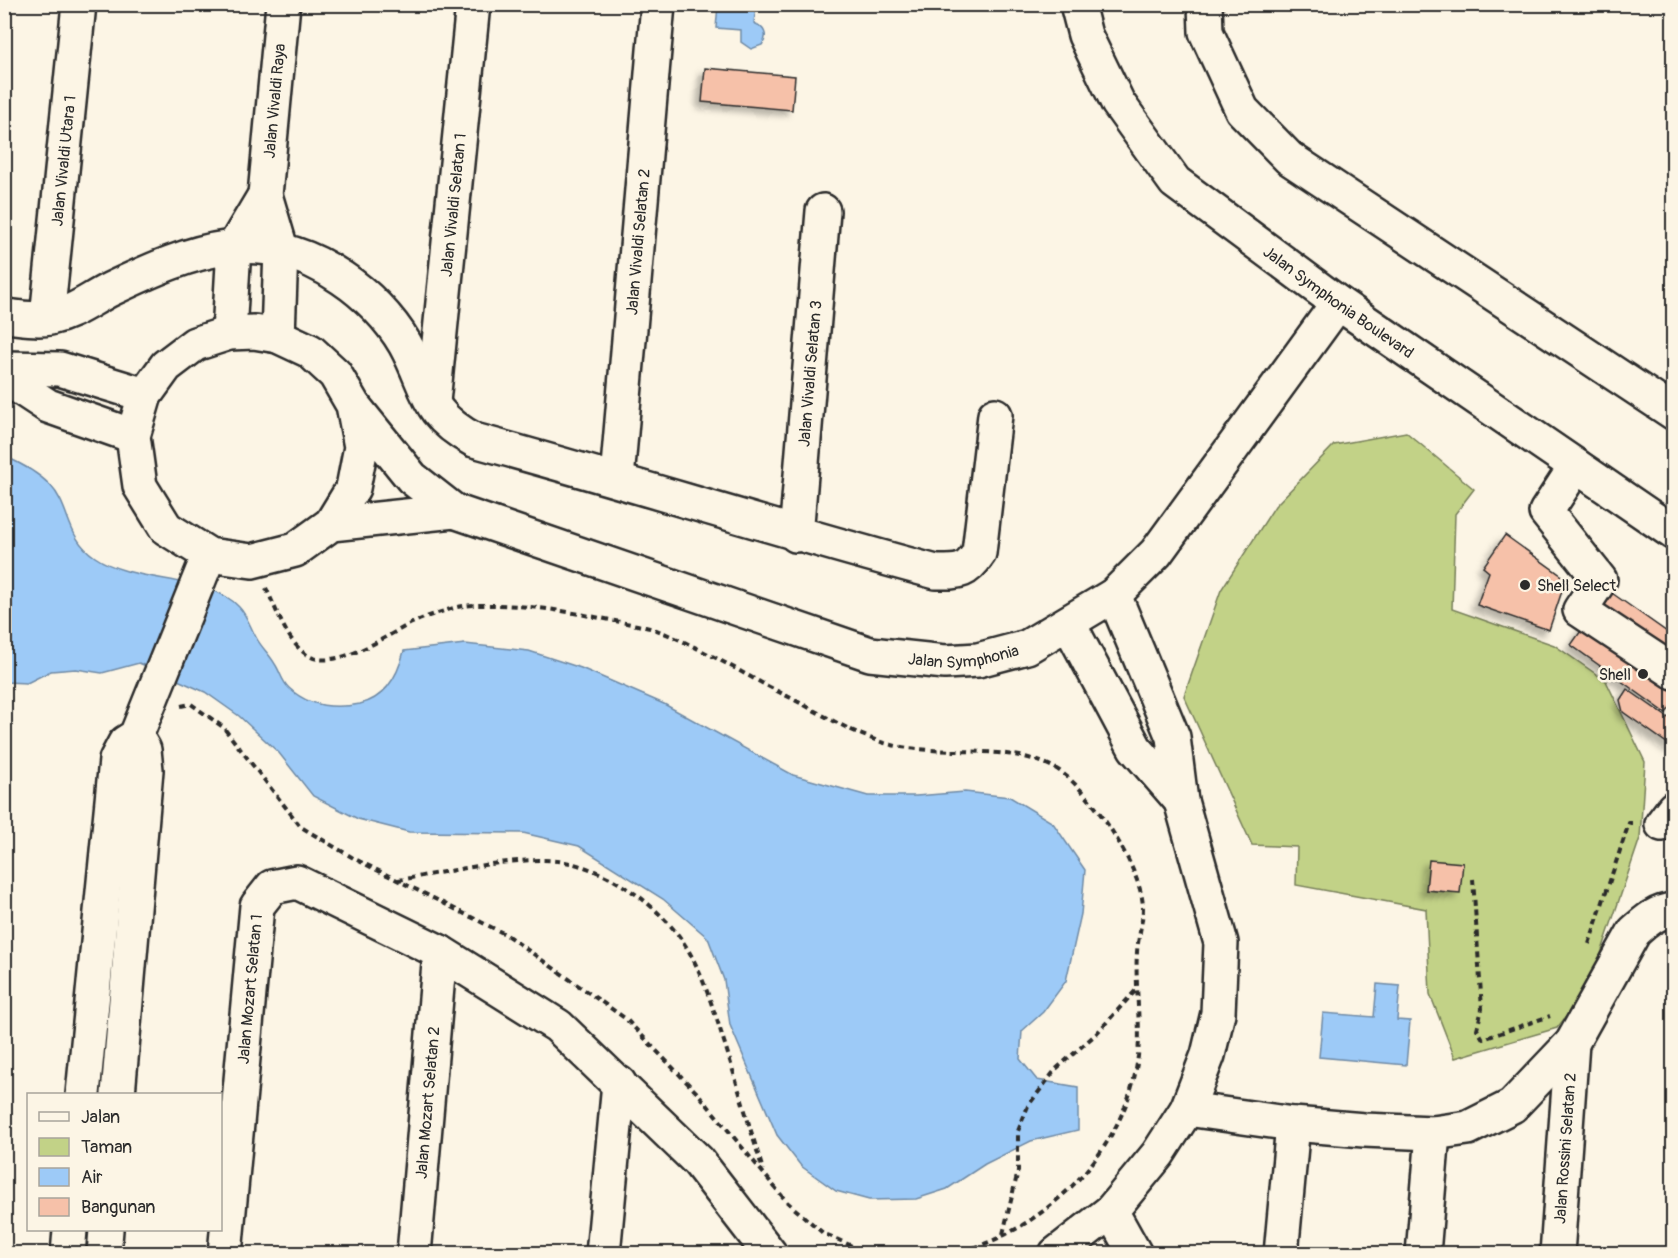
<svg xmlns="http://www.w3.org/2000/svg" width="1678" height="1258" viewBox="0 0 1678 1258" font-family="Pangolin,sans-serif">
	<defs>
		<filter id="shadow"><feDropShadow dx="-5.5" dy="5.5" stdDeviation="3" flood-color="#0004"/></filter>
	</defs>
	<rect width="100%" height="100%" fill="#fcf5e5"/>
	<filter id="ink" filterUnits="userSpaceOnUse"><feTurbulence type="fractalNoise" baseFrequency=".0167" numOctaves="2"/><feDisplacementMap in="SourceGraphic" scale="12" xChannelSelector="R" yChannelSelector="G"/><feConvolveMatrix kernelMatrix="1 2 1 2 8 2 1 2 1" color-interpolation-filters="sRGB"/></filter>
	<g filter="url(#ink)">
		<path fill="#c2d287" stroke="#767e59" stroke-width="1.5" d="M1406 432 1474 489 1455 514 1452 609 1554 645 1606 681 1645 762 1640 838 1590 986 1557 1028 1455 1058 1430 994 1426 909 1296 885 1297 847 1252 845 1184 696 1221 590 1275 506 1334 445Z"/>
		<path fill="#9dcaf7" stroke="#6f8aa5" stroke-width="1.5" d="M718 5H756L754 23C764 27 769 35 762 45L751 49 741 42V30L716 28Z
			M4 456C20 463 38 473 50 485 71 507 65 537 95 557 133 584 211 575 239 607 247 615 251 629 257 639 262 648 270 655 275 664 280 671 282 682 289 688 309 707 335 709 360 704 386 698 398 675 404 651L465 644 529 651 581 668 664 704 793 775 868 796H916L965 792 1010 797 1053 823 1085 870 1081 914 1066 981 1043 1012 1022 1031 1020 1059 1037 1080 1078 1087V1130L1031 1141 985 1164 947 1189 916 1199 869 1200 836 1191 801 1166 777 1135 730 1025 724 980 708 938 663 899 579 846 523 833 409 832 358 819 313 796 279 753 239 716 205 692 139 663 102 673 76 669 51 671 27 683 5 682Z
			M1377 984 1400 986 1397 1020 1410 1021 1406 1065 1319 1057 1323 1013 1374 1017Z"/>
		<path fill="#f6c1a9" stroke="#2b2b2b" stroke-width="1.5" filter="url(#shadow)" d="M705 68 795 76 792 110 702 102Z
			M1505 535 1569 581 1563 588 1549 630 1477 605 1489 572 1483 567Z
			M1609 591 1674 637V702L1666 713 1571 645Z
			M1627 689 1674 722V748L1623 712 1620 700Z
			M1429 860 1463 863 1460 893 1426 890Z"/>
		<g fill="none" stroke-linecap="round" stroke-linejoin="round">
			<g stroke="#2b2b2b" stroke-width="38">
				<g id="minor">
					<path id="s1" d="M1077 4 1085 35 1118 103 1175 182 1338 303 1674 533"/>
					<path d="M1205 4 1206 32 1242 110 1289 158 1674 413"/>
					<path d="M4 316C19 317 36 321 50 318 76 312 89 300 111 289 193 250 260 222 342 278 366 294 390 318 405 344 430 389 423 412 474 440 629 482 781 531 936 572 959 572 966 573 979 553L995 415"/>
					<path id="s2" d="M47 318 79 4"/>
					<path d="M229 333 234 247 265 195"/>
					<path id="s3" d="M278 336 281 249 265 195 283 4"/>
					<path d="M4 368 60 369 145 395"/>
					<path d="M4 377 48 406 133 436"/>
					<path id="s4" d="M433 402 473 4"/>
					<path d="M1576 466 1546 512 1600 580 1580 610 1674 672"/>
					<path id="s5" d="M617 479 658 4"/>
					<path id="s6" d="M454 511 870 654 945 662 978 660 1027 647 1114 595 1156 553 1338 303"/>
					<path d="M331 524 353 488 361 447 353 405 335 374 310 351 278 336 254 332 229 333 195 344 166 366 145 395 133 436 140 486 166 528 209 555 252 561 295 550 331 524 454 511 412 478 353 405"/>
					<path id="s7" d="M796 535 823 211"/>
					<path d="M1069 624 1135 748 1181 801"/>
					<path d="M1662 824 1674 808"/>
					<path d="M83 1094 116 760 125 743 136 736 209 555"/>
					<path d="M118 1094 146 770 144 750 136 736"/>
					<path d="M1187 1109 1293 1124 1364 1130 1433 1133 1468 1128 1512 1106 1572 1043 1634 932C1646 921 1657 911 1674 910"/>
					<path d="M1111 1211 1135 1254"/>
					<path d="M68 1254 70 1230"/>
					<path d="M104 1254 106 1230"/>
					<path id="s8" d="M225 1254 257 906 272 887 297 882 440 952 558 1026 698 1161 770 1254"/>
					<path id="s9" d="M414 1254 440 952"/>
					<path d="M603 1254 619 1083"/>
					<path d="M1056 1254 1111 1211 1158 1154 1187 1109 1208 1055 1218 1013 1221 943 1181 801 1173 737 1114 595"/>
					<path d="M1281 1254 1293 1124"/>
					<path d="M1423 1254 1433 1133"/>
					<path id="s10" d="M1557 1254 1572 1043"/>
				</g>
			</g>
			<path stroke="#2b2b2b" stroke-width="4" stroke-dasharray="6 4.5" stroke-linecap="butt" d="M266 588C277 610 287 644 309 656 336 671 387 635 412 623 425 617 440 612 454 608 467 604 484 605 498 605 538 606 577 613 615 621 630 624 646 626 659 631 702 648 743 674 785 695 819 712 855 736 892 745 944 757 1005 743 1053 767 1088 785 1142 868 1143 907 1143 922 1138 937 1137 952 1135 986 1141 1021 1138 1056 1127 1151 1043 1234 951 1254
				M181 706 191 704 223 727 301 827 355 859 505 934 626 1019 700 1096 787 1202 823 1233 870 1254
				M1473 879 1482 1009 1477 1029 1483 1039 1550 1016
				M398 880C446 873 518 854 565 862 607 870 649 899 675 931 695 955 706 988 716 1017 733 1068 747 1119 763 1170
				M1589 944 1629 823H1632
				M1003 1234 1018 1171V1131L1028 1106 1056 1069 1096 1034 1137 989"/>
			<use href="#minor" stroke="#fcf5e5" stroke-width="33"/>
		</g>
	</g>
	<g fill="#2b2b2b" stroke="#fcf5e5" stroke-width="2">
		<circle cx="1525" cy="585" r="6"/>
		<circle cx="1643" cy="674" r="6"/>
	</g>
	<g text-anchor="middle" stroke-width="5" stroke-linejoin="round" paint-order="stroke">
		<g font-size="16" fill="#2b2b2b" stroke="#fcf5e5">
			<text dy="6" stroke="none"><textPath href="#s3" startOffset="238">Jalan Vivaldi Raya</textPath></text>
			<text dy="6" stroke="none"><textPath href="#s2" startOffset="158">Jalan Vivaldi Utara 1</textPath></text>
			<text dy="6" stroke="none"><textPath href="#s4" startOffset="198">Jalan Vivaldi Selatan 1</textPath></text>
			<text dy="6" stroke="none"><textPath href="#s5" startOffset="238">Jalan Vivaldi Selatan 2</textPath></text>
			<text dy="6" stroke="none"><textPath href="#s1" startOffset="408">Jalan Symphonia Boulevard</textPath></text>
			<text dy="6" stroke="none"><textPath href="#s7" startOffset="162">Jalan Vivaldi Selatan 3</textPath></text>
			<text dy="6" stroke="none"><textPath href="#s6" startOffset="534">Jalan Symphonia</textPath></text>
			<text dy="6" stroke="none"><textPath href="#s8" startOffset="266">Jalan Mozart Selatan 1</textPath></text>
			<text dy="6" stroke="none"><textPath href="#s9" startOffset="152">Jalan Mozart Selatan 2</textPath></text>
			<text dy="6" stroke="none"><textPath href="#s10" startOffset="106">Jalan Rossini Selatan 2</textPath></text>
		</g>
		<g font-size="16" fill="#2b2b2b" stroke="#fcf5e5" text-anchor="start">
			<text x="1537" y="591">Shell Select</text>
			<text x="1631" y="680" text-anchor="end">Shell</text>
		</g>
	</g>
	<rect width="1678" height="1258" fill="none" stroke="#fcf5e5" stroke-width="24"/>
	<rect x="12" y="12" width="1654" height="1234" fill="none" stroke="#2b2b2b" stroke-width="2" filter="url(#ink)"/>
	<rect x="27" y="1093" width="195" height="138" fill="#fcf5e5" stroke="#a8a49b" stroke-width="1.5"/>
	<rect x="39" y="1112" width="30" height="9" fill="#fcf5e5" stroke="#a8a49b" stroke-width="1.5"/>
	<text x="81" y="1123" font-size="18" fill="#2b2b2b">Jalan</text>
	<rect x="39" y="1138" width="30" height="18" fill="#c2d287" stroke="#a8a49b" stroke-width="1.5"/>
	<text x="81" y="1153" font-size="18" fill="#2b2b2b">Taman</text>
	<rect x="39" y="1168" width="30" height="18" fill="#9dcaf7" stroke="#a8a49b" stroke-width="1.5"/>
	<text x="81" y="1183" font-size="18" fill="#2b2b2b">Air</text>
	<rect x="39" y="1198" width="30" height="18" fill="#f6c1a9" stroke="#a8a49b" stroke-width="1.5"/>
	<text x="81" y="1213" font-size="18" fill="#2b2b2b">Bangunan</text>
</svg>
